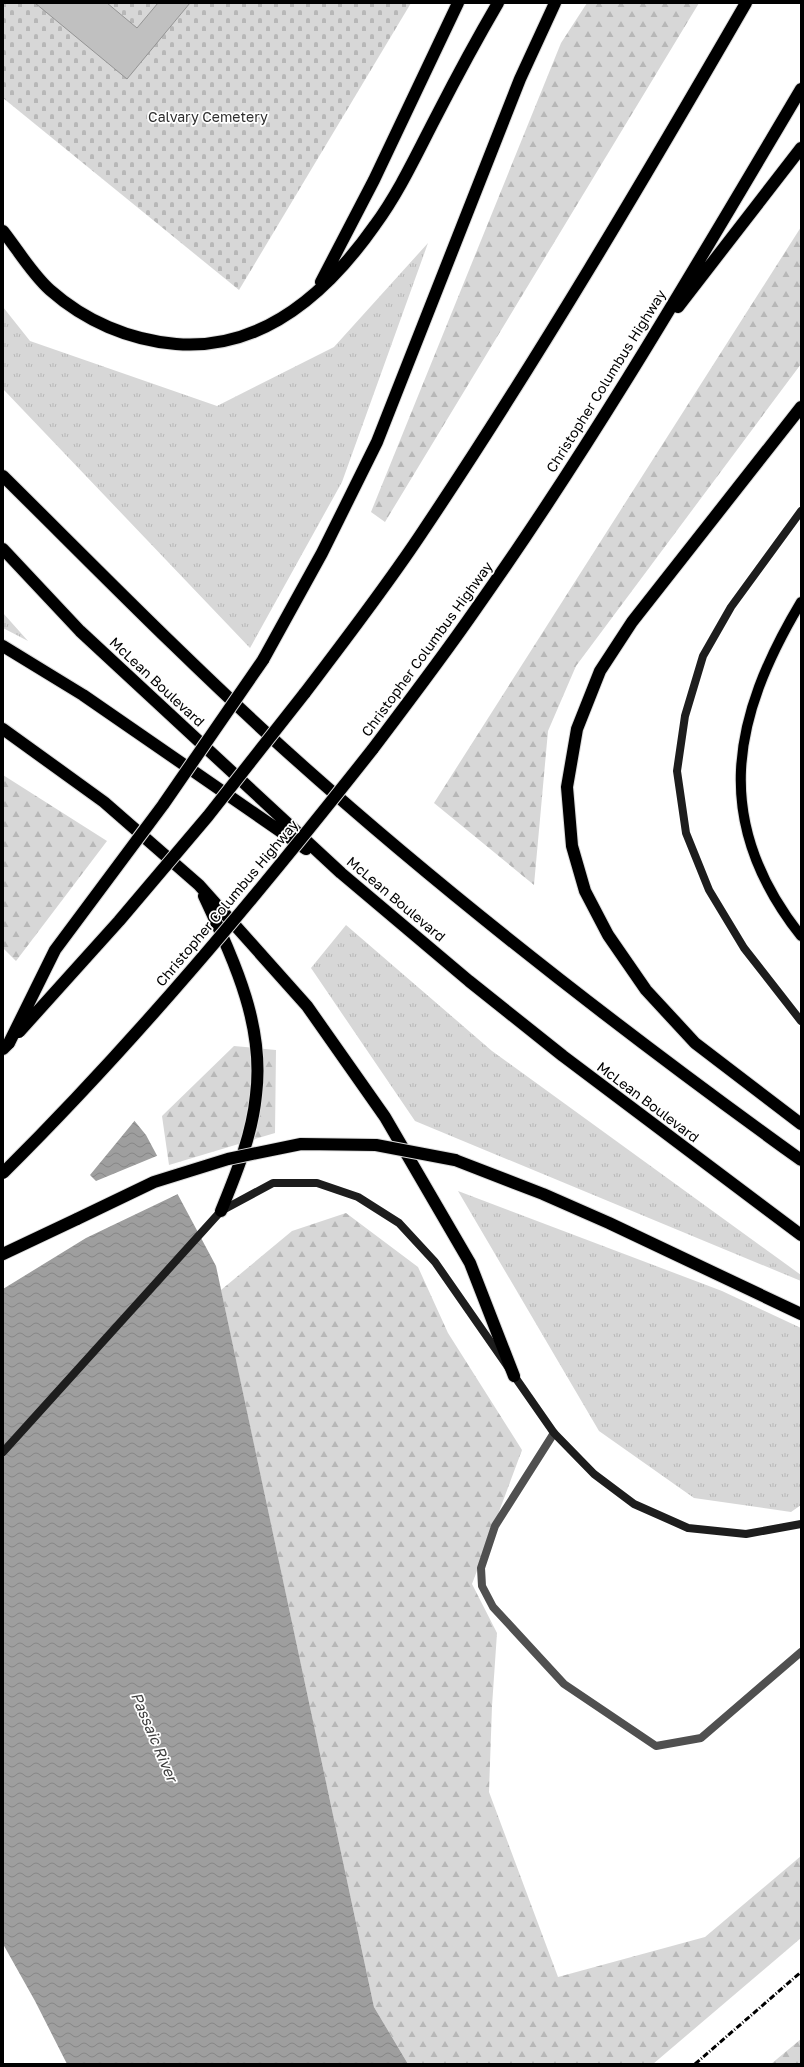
<svg xmlns="http://www.w3.org/2000/svg" width="804" height="2067" viewBox="0 0 804 2067" font-family="'Golos Text',sans-serif">
	<defs>
		<pattern id="grass-tufts" width="24" height="20" patternUnits="userSpaceOnUse"><rect width="24" height="20" fill="#d7d7d7"/><path d="M3 7l-1-3M5 7V3M7 7l1-3M15 17l-1-3M17 17v-4M19 17l1-3" fill="none" stroke="#b7b7b7"/></pattern>
		<pattern id="forest-firs" width="22" height="20" patternUnits="userSpaceOnUse"><rect width="22" height="20" fill="#d7d7d7"/><path d="M5 1l3.5 6h-7zM16 11l3.5 6h-7z" fill="#b7b7b7"/></pattern>
		<pattern id="cemetery-stones" width="16" height="16" patternUnits="userSpaceOnUse"><rect width="16" height="16" fill="#d7d7d7"/><path d="M2 7V4a2 2 0 0 1 4 0v3zM10 15v-3a2 2 0 0 1 4 0v3z" fill="#b7b7b7"/></pattern>
		<pattern id="water-waves" width="16" height="10" patternUnits="userSpaceOnUse"><rect width="16" height="10" fill="#9e9e9e"/><path d="M0 5q4-4 8 0t8 0" fill="none" stroke="#868686"/></pattern>
	</defs>
	<rect width="100%" height="100%" fill="#fff"/>
	<path fill="url(#grass-tufts)" d="M428 243 342 482 250 648 3 389V307L30 341 217 406 334 347Z
		M3 613 28 641 3 628Z
		M346 925 492 1051 801 1275V1281L415 1121 311 968Z
		M458 1191 722 1291 801 1328V1505L791 1512 694 1498 599 1431Z"/>
	<path fill="url(#forest-firs)" d="M587 3H699L385 522 371 512 561 43Z
		M801 227V364L576 666 548 731 534 885 434 803Z
		M3 775 107 841 16 961 3 948Z
		M234 1046 276 1050 275 1133 169 1165 162 1116Z
		M346 1213 418 1267 448 1333 522 1450 472 1584 497 1633 492 1706 489 1792 558 1977 705 1937 801 1856V1938L653 2064H408L374 2007 221 1290 292 1231Z
		M801 2039V2064H771Z"/>
	<path fill="url(#cemetery-stones)" d="M3 3H411L239 290 3 98Z"/>
	<path fill="url(#water-waves)" d="M3 963 40 1005 146 1135 216 1266 374 2007 408 2064H67L35 2001 3 1944Z"/>
	<path fill="#fff" d="M3 961 42 1004 136 1119 90 1175 96 1181 159 1155 180 1193 86 1238 3 1289Z"/>
	<path fill="#c0c0c0" stroke="#949494" d="M35 3H107L137 28 158 3H190L127 79Z"/>
	<g fill="none" stroke-linecap="round" stroke-linejoin="round">
		<g stroke="#dbdbdb" stroke-width="12">
			<path id="primary" d="M801 602C731 719 711 822 801 936"/>
		</g>
		<g stroke="#dbdbdb" stroke-width="14">
			<path id="highway" d="M3 231C18 250 32 274 50 290 85 321 129 340 176 344 263 351 328 292 375 225 400 191 418 151 438 113 457 76 477 39 498 3
				M321 282 374 180 458 3
				M678 307 801 148
				M801 407 632 622 600 671 577 729 567 787 572 846 585 891 608 935 646 990 695 1043 801 1124
				M3 476C96 568 187 661 284 749 447 896 622 1031 801 1160
				M3 549 80 631 341 873 469 981 563 1056 801 1235
				M3 646 83 695 306 849
				M263 660 322 553 377 442 520 79 555 3
				M304 694C345 640 386 587 423 531 538 359 643 181 746 3
				M3 729 104 802 199 885 307 1006 385 1117 470 1263 514 1376
				M372 750C406 705 441 659 473 613 592 445 696 266 801 89
				M204 896C233 959 265 1024 256 1095 252 1136 236 1174 221 1211
				M3 1049 9 1043
				M455 1160 543 1194 609 1223 801 1314
				M3 1254 77 1219"/>
		</g>
		<path stroke="#505050" stroke-width="8" d="M554 1433 495 1526 481 1568 482 1586 493 1607 564 1684 656 1746 701 1738 801 1652"/>
		<path stroke="#1d1d1d" stroke-width="8" d="M801 511 731 607 703 656 685 716 677 771 686 833 709 890 744 948 801 1021
			M3 1452 221 1211 273 1183H317L358 1197 399 1223 435 1262 554 1433 594 1474 634 1504 688 1528 746 1534 801 1524"/>
		<use href="#primary" stroke="#000" stroke-width="10"/>
		<use href="#highway" stroke="#000" stroke-width="12"/>
		<path stroke="#000" stroke-width="3" stroke-dasharray="6 2 1 2" stroke-linecap="butt" d="M695 2064 801 1972"/>
		<g stroke="#dbdbdb" stroke-width="14" stroke-linecap="butt">
			<path id="highway-bridge" d="M19 1032 119 921 208 816 304 694
				M9 1043 55 950 163 805 263 660
				M3 1173C136 1041 256 897 372 750
				M77 1219 154 1182 228 1159 301 1144 376 1145 455 1160"/>
		</g>
		<use href="#highway-bridge" stroke="#000" stroke-width="12"/>
	</g>
	<g text-anchor="middle" stroke-width="3.5" stroke-linejoin="round" paint-order="stroke">
		<g font-size="14" fill="#2e2e2e" stroke="#fff">
			<text x="208" y="122">Calvary Cemetery</text>
		</g>
		<g font-size="14" fill="#000" stroke="#fff">
			<text transform="translate(606 381) rotate(-58)" y="5">Christopher Columbus Highway</text>
			<text transform="translate(427 649) rotate(-54)" y="5">Christopher Columbus Highway</text>
			<text transform="translate(157 682) rotate(43)" y="5">McLean Boulevard</text>
			<text transform="translate(396 899) rotate(40)" y="5">McLean Boulevard</text>
			<text transform="translate(227 903) rotate(-50)" y="5">Christopher Columbus Highway</text>
			<text transform="translate(648 1102) rotate(37)" y="5">McLean Boulevard</text>
		</g>
		<g font-size="15" font-style="italic" fill="#3f3f3f" stroke="#fff">
			<text transform="translate(154 1737) rotate(67)" y="5">Passaic River</text>
		</g>
	</g>
	<rect width="804" height="2067" fill="none" stroke="#000000" stroke-width="8"/>
</svg>
